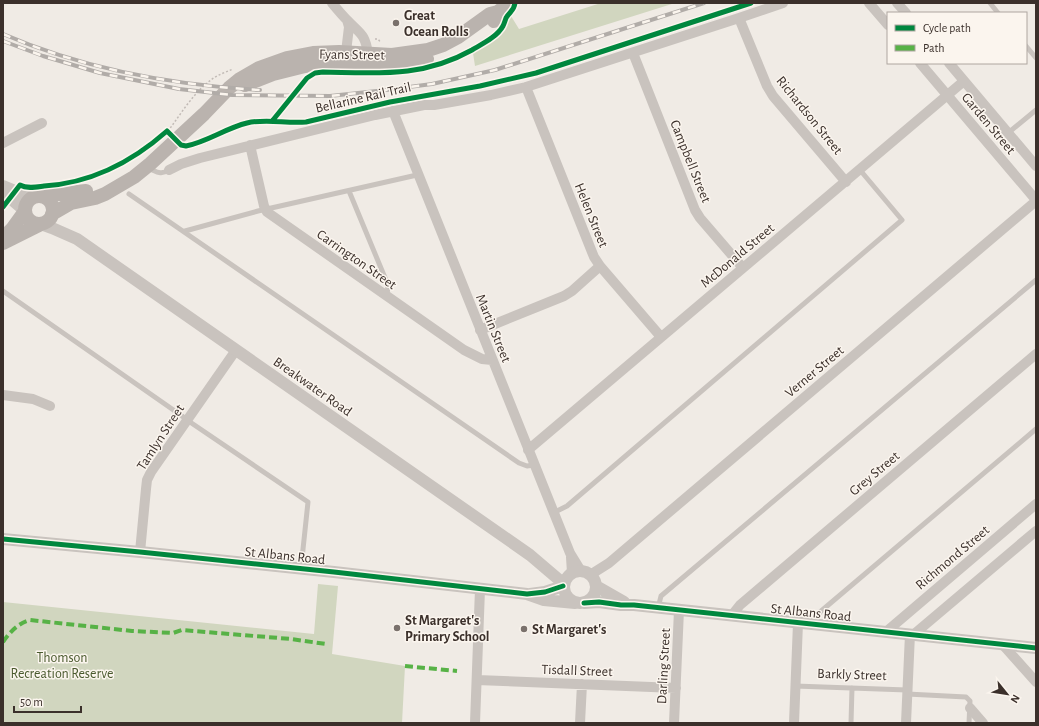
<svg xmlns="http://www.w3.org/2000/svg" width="1039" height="726" viewBox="0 0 1039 726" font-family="'Alegreya Sans',sans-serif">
	<rect width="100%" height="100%" fill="#f0ebe5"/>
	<path fill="#d1d6bf" d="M601 3H675L475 66 473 53 503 30 508 18 511 16 519 29Z
		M318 584 338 586 332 654 405 666 402 723H3V602L314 634Z"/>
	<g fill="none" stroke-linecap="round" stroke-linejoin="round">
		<path stroke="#c2bbb6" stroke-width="1.5" stroke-dasharray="2 2" stroke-linecap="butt" d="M375 39H378L381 43
			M168 131C181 114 193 93 211 80 217 75 226 72 233 69"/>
		<path stroke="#c9c3be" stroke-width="5" d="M990 3 998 13
			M1026 46 1036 58
			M1008 133 1036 110
			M148 168C156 171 160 176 169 170
			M349 191 388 285 387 296
			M129 194 519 463 527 466 534 465
			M185 231 258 211 417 175
			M3 291 182 416 187 420 308 502 301 568
			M553 513 567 506 902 220 860 170
			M658 608 661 596 1036 280
			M815 623 820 612 1036 429
			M795 686 907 690
			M907 694 966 697 970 701 969 723
			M851 723 852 688"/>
		<path stroke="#c9c3be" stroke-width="10" d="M332 3C337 9 342 15 347 20 360 34 365 33 368 54
			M869 3 888 25
			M897 3 906 13
			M739 18 767 86 773 96 846 182
			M346 52 349 27 347 20
			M633 53 695 210 700 218 743 268
			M920 63 1036 200
			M949 63 1036 166
			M526 87 594 257 600 266 661 337
			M393 111 570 553 581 571
			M3 143 42 123
			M250 145 264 206 267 212 464 350 482 359 492 360
			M169 170 181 164 200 158 375 115 424 105H434L491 95 526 87 739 18 783 3
			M480 330 564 296 572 291 600 266
			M3 395 33 399 50 406
			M528 450 964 81
			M140 552 146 489 147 480 151 472 236 350
			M571 557 572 573
			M590 575 609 563 1036 201
			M732 615 740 605 1036 354
			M887 631 1036 504
			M913 635 1036 531
			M1003 645 1036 682
			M477 680 676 688
			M970 708 983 723
			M475 723 480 589
			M580 723 582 684
			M674 723 679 610
			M794 723 798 623
			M906 723 910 634"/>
		<path stroke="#c9c3be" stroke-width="12" d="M3 186 32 198
			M3 192 25 211
			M41 224 52 228 77 239 530 555 564 584
			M3 539 140 552 334 572 527 594 544 600 575 603
			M564 587a16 16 0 1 1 32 0a16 16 0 1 1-32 0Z
			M596 586 624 602
			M530 594 545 592 563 586
			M584 603 599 602 621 605H634L1036 648"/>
		<path stroke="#bab3ae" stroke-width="14" d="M494 21 498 12 509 3
			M245 85 273 74 305 66 337 64 391 65 427 59
			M40 196 86 191
			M25 210a14 14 0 1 1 28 0a14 14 0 1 1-28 0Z
			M52 214 71 203 95 198 105 194 134 177 150 164 204 114 229 88 240 79 259 68 287 58 313 53 339 52 392 55 428 50 443 45 458 37 490 14 498 12
			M3 238 12 229 25 211
			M3 243 39 225"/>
		<g stroke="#b1aca8" stroke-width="4">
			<path id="rail" d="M3 34C84 69 172 85 260 90
				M3 41 43 56 100 73 179 89 232 95 330 96 386 90 432 84 495 70 704 3"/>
		</g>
		<use href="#rail" stroke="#fbf5ee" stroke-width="2.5" stroke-dasharray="8" stroke-linecap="butt"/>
		<path stroke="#57b246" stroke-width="4" stroke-dasharray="8 4" stroke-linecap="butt" d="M3 642C10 632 17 624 30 620L132 631 173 633 182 630 291 639 326 644
			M405 666 457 671"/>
		<g stroke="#fbf5ee" stroke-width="8">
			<path id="cycleway" d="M273 120 307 78 315 73 323 72C378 73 422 78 472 50 482 44 497 37 503 26 504 24 505 21 506 18 510 11 514 11 515 3
				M3 207 20 185C27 189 36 187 44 186 91 183 132 162 167 131L181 145 186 146C207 142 226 128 247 123 267 118 286 124 306 122L390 102 480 86 536 73 751 3
				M3 539 140 552 334 572 527 594 545 592 563 586
				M584 603 599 602 621 605H634L1036 648"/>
		</g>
		<use href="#cycleway" stroke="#00873e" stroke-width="5"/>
	</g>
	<g fill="#7a716c" stroke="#fbf5ee" stroke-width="1.5">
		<circle cx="396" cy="23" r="4"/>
		<circle cx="397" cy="628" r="4"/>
		<circle cx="524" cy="629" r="4"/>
	</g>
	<g text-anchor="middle" stroke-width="3" stroke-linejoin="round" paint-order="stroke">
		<g font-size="14" font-weight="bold" fill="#3b302b" stroke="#fbf5ee" text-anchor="start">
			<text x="404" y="20">Great<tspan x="404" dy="16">Ocean Rolls</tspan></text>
			<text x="405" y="625">St Margaret's<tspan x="405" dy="16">Primary School</tspan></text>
			<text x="532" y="634">St Margaret's</text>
		</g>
		<g font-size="14" fill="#3b302b" stroke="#fbf5ee">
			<text transform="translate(352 54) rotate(1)" y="5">Fyans Street</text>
			<text transform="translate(363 97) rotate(-13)" y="5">Bellarine Rail Trail</text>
			<text transform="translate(810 115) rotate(51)" y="5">Richardson Street</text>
			<text transform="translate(989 123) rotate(50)" y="5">Garden Street</text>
			<text transform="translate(691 161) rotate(68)" y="5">Campbell Street</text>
			<text transform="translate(592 215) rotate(68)" y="5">Helen Street</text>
			<text transform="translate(737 255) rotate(-40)" y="5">McDonald Street</text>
			<text transform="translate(357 259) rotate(35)" y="5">Carrington Street</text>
			<text transform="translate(494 328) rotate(68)" y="5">Martin Street</text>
			<text transform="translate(814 371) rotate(-40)" y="5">Verner Street</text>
			<text transform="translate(313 386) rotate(35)" y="5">Breakwater Road</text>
			<text transform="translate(160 437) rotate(-57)" y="5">Tamlyn Street</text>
			<text transform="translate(874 473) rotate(-40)" y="5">Grey Street</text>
			<text transform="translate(285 555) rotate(6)" y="5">St Albans Road</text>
			<text transform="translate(952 557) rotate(-40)" y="5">Richmond Street</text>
			<text transform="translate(811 612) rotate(6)" y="5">St Albans Road</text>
			<text transform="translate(663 666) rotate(-87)" y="5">Darling Street</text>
			<text transform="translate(577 670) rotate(2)" y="5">Tisdall Street</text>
			<text transform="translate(852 674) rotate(2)" y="5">Barkly Street</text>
		</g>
		<g font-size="14" fill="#4a5a2e" stroke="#fbf5ee">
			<text x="62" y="662">Thomson<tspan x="62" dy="16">Recreation Reserve</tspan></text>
		</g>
	</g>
	<rect width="1039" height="726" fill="none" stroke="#3b302b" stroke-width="8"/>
	<rect x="887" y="12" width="140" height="52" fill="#fbf5ee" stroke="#aea6a0"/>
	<rect x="895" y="25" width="20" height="6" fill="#00873e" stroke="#aea6a0"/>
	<text x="923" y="32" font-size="12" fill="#3b302b">Cycle path</text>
	<rect x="895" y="45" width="20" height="6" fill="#57b246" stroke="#aea6a0"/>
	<text x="923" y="52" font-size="12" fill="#3b302b">Path</text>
	<g transform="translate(1007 694) rotate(120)" stroke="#fbf5ee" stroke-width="3" paint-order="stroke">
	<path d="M0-3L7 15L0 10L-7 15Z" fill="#3b302b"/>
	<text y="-6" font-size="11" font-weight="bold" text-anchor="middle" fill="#3b302b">N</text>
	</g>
	<path d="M14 706v6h67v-6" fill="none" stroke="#3b302b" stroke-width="2"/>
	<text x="20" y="706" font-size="12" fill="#3b302b" stroke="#fbf5ee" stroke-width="3" paint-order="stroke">50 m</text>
</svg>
